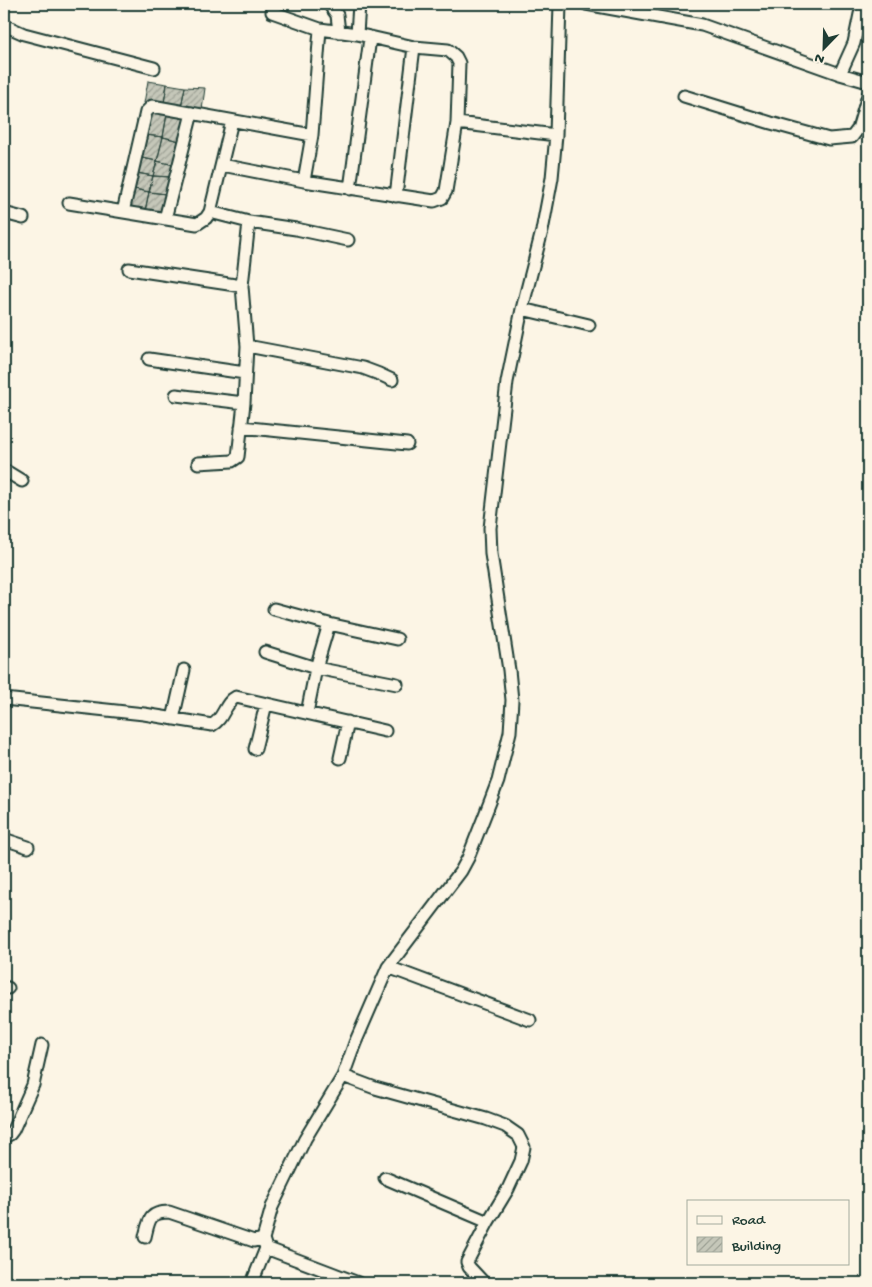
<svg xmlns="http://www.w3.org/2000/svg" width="872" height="1287" viewBox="0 0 872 1287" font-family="'Gochi Hand',sans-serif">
	<defs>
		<pattern id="building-hatch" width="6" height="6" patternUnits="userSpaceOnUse" patternTransform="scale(1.25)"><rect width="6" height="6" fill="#c5c7b9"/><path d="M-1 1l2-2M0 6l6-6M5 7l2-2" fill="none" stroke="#9fa397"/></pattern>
	</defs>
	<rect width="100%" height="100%" fill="#fcf5e5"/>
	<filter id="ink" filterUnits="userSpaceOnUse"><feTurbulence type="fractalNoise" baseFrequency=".02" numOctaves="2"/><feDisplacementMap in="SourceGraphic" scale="10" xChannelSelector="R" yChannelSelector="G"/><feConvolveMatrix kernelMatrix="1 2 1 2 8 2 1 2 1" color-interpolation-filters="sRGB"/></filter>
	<g filter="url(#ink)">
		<path fill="url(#building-hatch)" stroke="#1f3d34" d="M148 81 167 84 164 103H144Z
			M167 84 185 87 181 107 164 103Z
			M185 87 205 88 202 110 181 107Z
			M150 111 167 114 163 137 145 135Z
			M167 114 186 119 180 141 163 137Z
			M145 135 163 137 157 161 142 158Z
			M163 137 180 141 174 165 157 161Z
			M142 158 157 161 153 176 137 173Z
			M157 161 174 165 171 177 153 176Z
			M137 173 153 176 149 192 134 189Z
			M153 176 171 177 166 194 149 192Z
			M134 189 149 192 145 211 129 207Z
			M149 192 166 194 162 214 145 211Z"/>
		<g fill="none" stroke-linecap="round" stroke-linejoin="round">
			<g stroke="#1f3d34" stroke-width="15">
				<path id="minor" d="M329 4 337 15 339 32
					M586 4 702 25 840 74 868 82
					M4 25 24 34 154 68
					M357 34 359 4
					M840 74 854 43 860 14
					M684 96 771 123 829 139 852 137 858 129 868 95
					M457 123 556 135
					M222 165 304 181 434 201 442 198 446 191 457 123 459 63 456 57 448 50 414 47 357 34 320 29 272 12
					M304 181 312 135 320 29
					M350 189 370 38
					M396 196 414 47
					M69 203 197 224 206 218 210 212 232 121
					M123 212 146 112 152 106 312 135
					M4 213 23 218
					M165 219 192 113
					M249 222 296 229 348 240
					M129 269 242 286
					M522 309 589 325
					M247 346 363 368 379 374 392 380
					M149 359 245 373
					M176 395 244 403
					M241 427 407 444
					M198 463 232 461 238 457 244 403 247 346 242 286 249 222 210 212
					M4 470 22 481
					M274 609 329 624
					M265 652 316 668 397 684
					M4 699 144 714 212 725C224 719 224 703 236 697L385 731
					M307 713 316 668 329 624 397 639
					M173 719 184 670
					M255 749 266 704
					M340 758 348 722
					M4 839 28 847
					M388 967 530 1020
					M4 987 8 988
					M343 1076 375 1088 486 1119 505 1126 518 1135 524 1147 521 1161 508 1189 488 1222 467 1262 469 1267 484 1283
					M4 1137 10 1134 13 1130 33 1085 42 1045
					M385 1178 488 1222
					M145 1237C149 1220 149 1212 169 1212L254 1241 263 1239
					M266 1248 358 1283
					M252 1283 266 1248 263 1239 272 1207 305 1139 343 1076 355 1043 388 967 461 871 468 858 490 802 498 781 510 732 512 700 509 670 491 554 490 528 507 382 522 309 542 231 552 178 556 135 560 4"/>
			</g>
			<use href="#minor" stroke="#fcf5e5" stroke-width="11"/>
		</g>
	</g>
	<rect width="872" height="1287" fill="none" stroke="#fcf5e5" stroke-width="20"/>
	<rect x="10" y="10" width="852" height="1267" fill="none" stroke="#1f3d34" stroke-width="2" filter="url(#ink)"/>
	<rect x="687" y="1200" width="162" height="65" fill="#fcf5e5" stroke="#a4ab9e"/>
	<rect x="697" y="1216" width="25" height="8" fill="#fcf5e5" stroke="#a4ab9e"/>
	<text x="732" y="1224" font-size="15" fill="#1f3d34">Road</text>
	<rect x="697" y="1237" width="25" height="15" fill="url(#building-hatch)" stroke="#a4ab9e"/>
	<text x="732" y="1250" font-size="15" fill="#1f3d34">Building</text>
	<g transform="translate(824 48) rotate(203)" stroke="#fcf5e5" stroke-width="4" paint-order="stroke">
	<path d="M0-4L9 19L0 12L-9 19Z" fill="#1f3d34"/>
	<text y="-8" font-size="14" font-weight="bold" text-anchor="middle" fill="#1f3d34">N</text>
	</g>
</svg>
